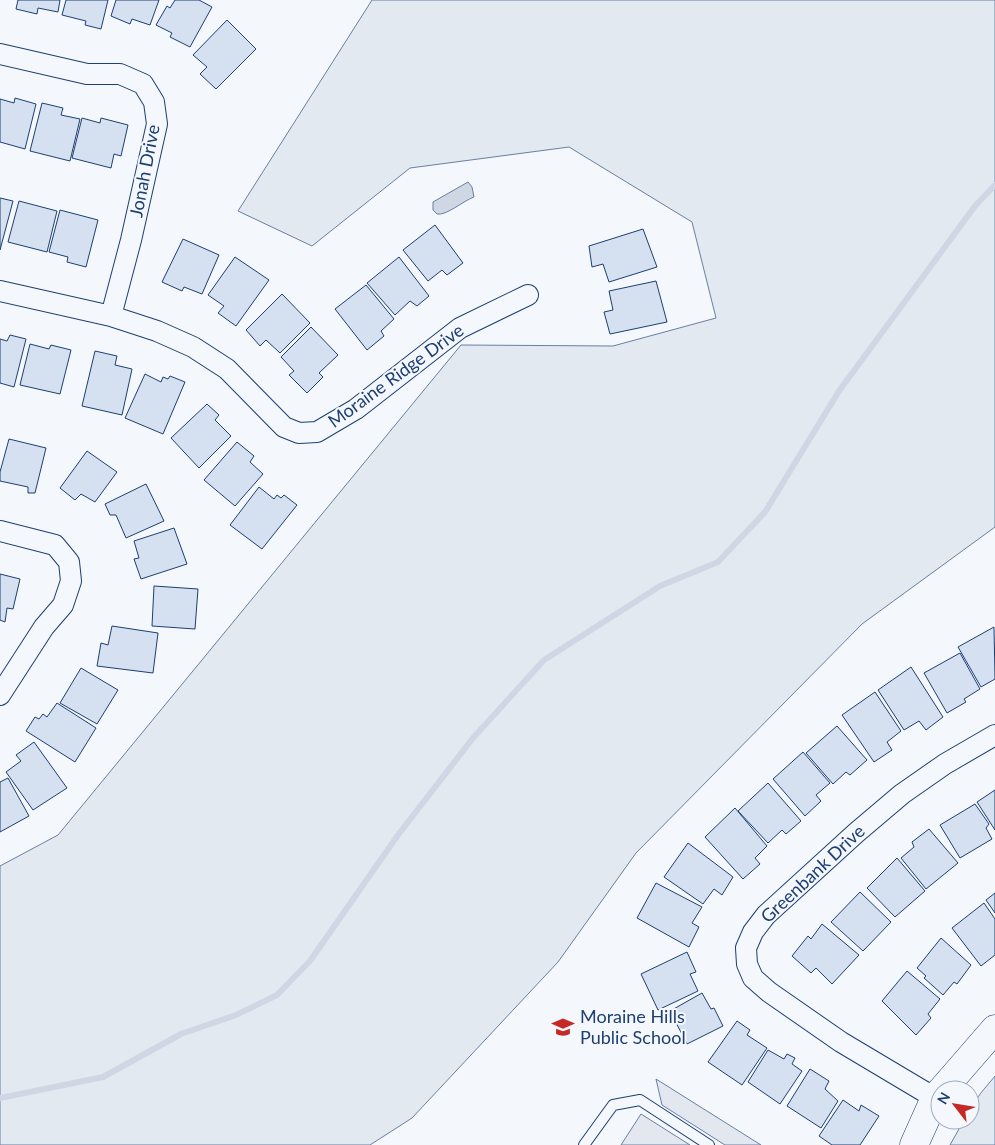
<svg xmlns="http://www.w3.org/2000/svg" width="995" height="1145" viewBox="0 0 995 1145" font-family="Lato,sans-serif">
	<rect width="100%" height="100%" fill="#f4f7fb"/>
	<path fill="#e3e9f0" stroke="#687fa3" d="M372 0H995V527L862 624 636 853 558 962 412 1118 370 1145H0V866L58 835 461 345 613 346 716 318 692 222 569 147 410 168 312 246 238 211Z
		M995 1076V1145H950L964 1120H970C970 1102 984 1090 995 1076Z"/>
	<path fill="#e3e8f0" stroke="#687fa3" d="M656 1079 761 1145H725L662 1105Z
		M641 1114 690 1145H621Z"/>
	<path fill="#cfd7e4" stroke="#687fa3" d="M468 182 472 187 474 197C463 201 446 216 437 214L433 210V202Z"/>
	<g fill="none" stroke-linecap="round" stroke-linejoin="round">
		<path stroke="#cfd7e4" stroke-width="6" d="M0 1098 103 1077 181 1034 236 1015 277 995 310 961 398 835 473 738 544 660 660 586 718 562 765 512 839 391 975 206 995 185"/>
	</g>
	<path fill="#d5e0f0" stroke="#1d3f73" d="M18 0H60L58 12 38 8 37 14 16 9Z
		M66 0H108L101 29 85 25 86 21 62 15Z
		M116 0H159L150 25 132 19 130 24 111 16Z
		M175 0H199L212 7 190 47 170 37 172 33 156 25 167 6 170 8Z
		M227 20 256 49 216 89 200 74 207 67 193 55Z
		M15 98 36 104 25 149 0 142V99L14 103Z
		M42 103 63 108 61 115 80 119 70 161 30 151Z
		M82 118 100 123 101 118 128 125 121 156 114 154 111 168 72 158Z
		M0 198 13 201 0 250Z
		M19 201 57 211 47 252 8 242Z
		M60 210 98 220 86 267 67 262 68 257 49 252Z
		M435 225 463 263 447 275 442 270 428 281 403 250Z
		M643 229 657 267 609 282 603 264 592 267 589 246Z
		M183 239 219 255 202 294 184 287 182 291 162 282Z
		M235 257 269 280 236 326 218 313 224 306 208 295Z
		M399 257 429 296 417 306 410 301 395 315 367 283Z
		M656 281 667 322 610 334 604 312 613 310 609 291Z
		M366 285 394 319 381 331 384 336 367 350 335 309Z
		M282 294 310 323 280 353 266 340 260 346 246 330Z
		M311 327 338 355 319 373 323 377 307 393 289 375 294 371 281 357Z
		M10 335 26 339 14 387 0 383V339L7 341Z
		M30 344 49 349 51 345 71 350 60 394 20 385Z
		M95 351 117 356 115 365 132 369 122 415 82 406Z
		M145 374 161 382 163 377 168 379 170 376 185 382 163 434 125 418Z
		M207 404 219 415 215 420 231 436 199 468 171 438Z
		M9 439 46 448 35 493H28V487L0 481V472Z
		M237 442 254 456 250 462 263 474 235 506 204 480Z
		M87 451 117 472 95 502 81 494 75 500 60 488Z
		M146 484 164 521 126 538 116 515H110L105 504Z
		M259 487 274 499 277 495 281 498 284 495 297 505 262 549 230 525Z
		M174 528 187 564 141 579 134 559 139 558 134 541Z
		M0 574 20 579 13 609 7 608 5 622 0 620Z
		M154 586 198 589 195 629 152 626Z
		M112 626 158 633 153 673 97 666 101 643 108 645Z
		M994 627 995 679 981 687 958 647Z
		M960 653 980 689 964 699 966 702 947 713 924 673Z
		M911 667 943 717 926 730 919 721 904 730 878 690Z
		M81 668 118 690 97 724 60 703Z
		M875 692 901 731 887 742 892 750 874 762 842 715Z
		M57 703 96 728 75 762 26 731 35 717 39 719 43 714 47 717Z
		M837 726 867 760 850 775 846 772 833 784 806 753Z
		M34 742 67 788 33 810 6 772 21 761 16 755Z
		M803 752 830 783 816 795 821 801 805 816 773 779Z
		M8 778 29 816 0 832V782Z
		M768 783 801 821 786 834 782 830 768 843 738 811Z
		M995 790V830L977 802Z
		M975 804 989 824 986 828 992 839 960 858 940 825Z
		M735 808 767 846 755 858 760 864 743 879 705 837Z
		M929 829 958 863 926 889 901 858 914 847 912 842Z
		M688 843 733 877 722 895 714 889 703 904 664 877Z
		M897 858 925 891 895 917 867 888Z
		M656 883 702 907 692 923 699 927 689 947 637 918Z
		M860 892 891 922 863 951 831 922Z
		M995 893V913L986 900Z
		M984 903 995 919V955L981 966 952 928Z
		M822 924 859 955 832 984 816 968 811 973 792 956 808 936 811 939Z
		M941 938 971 965 957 984 954 982 943 995 924 978 926 976 917 968Z
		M687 952 696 972 690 974 698 991 658 1010 641 974Z
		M907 971 940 999 928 1014 931 1018 916 1035 882 1001Z
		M702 993 711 1009 714 1008 723 1026 687 1044 670 1011Z
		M737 1021 750 1030 747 1035 767 1048 742 1085 708 1062Z
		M768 1050 784 1059 787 1054 795 1058 792 1064 802 1071 780 1104 748 1082Z
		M810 1069 829 1081 825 1089 838 1101 821 1128 787 1106Z
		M843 1100 859 1111 861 1105 879 1116 860 1145H832L819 1136Z"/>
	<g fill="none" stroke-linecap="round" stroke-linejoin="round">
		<g stroke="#1d3f73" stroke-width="12">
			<path id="lane" d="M584 1145 613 1105 640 1100 709 1145"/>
		</g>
		<g stroke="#1d3f73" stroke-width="22">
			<path id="street" d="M0 54 87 74H120L143 84 154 102 157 124 131 240 111 316
				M0 291 111 316 157 331 193 347 227 369 284 427 299 433 317 432 356 409 460 328 528 295
				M0 531 55 545 69 562 71 581 63 605 44 627 0 695
				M935 1098 841 1042 769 992 753 978 747 964 746 948 753 932 766 915 856 833 902 794 945 764 995 735"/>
		</g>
		<g stroke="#1d3f73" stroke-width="29">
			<path id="secondary" d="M942 1090 995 1029
				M914 1145 935 1098 940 1092"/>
		</g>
		<use href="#lane" stroke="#f4f7fb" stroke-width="10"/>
		<use href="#street" stroke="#f4f7fb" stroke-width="20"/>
		<use href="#secondary" stroke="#f4f7fb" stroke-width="28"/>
	</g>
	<defs>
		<g id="school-bare" transform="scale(1.725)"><path d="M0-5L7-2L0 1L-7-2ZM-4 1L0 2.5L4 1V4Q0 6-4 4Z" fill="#c62828" stroke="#f4f7fb" stroke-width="2.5" paint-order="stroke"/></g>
	</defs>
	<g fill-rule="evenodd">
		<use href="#school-bare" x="563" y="1027"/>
	</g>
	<g text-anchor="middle" stroke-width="4" stroke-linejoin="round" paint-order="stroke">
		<g font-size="18" fill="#1d3f73" stroke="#f4f7fb">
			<text transform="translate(145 171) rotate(-79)" y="6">Jonah Drive</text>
			<text transform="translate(396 376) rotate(-36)" y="6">Moraine Ridge Drive</text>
			<text transform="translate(813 874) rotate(-43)" y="6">Greenbank Drive</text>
		</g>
		<g font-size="18" fill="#1d3f73" stroke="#f4f7fb" text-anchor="start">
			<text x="580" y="1023">Moraine Hills<tspan x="580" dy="21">Public School</tspan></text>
		</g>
	</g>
	<g transform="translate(955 1105) rotate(301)"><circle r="24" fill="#f4f7fb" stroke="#9eadc5"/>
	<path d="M0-4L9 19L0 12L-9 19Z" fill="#c62828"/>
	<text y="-8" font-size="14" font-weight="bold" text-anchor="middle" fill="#1d3f73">N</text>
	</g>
</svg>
